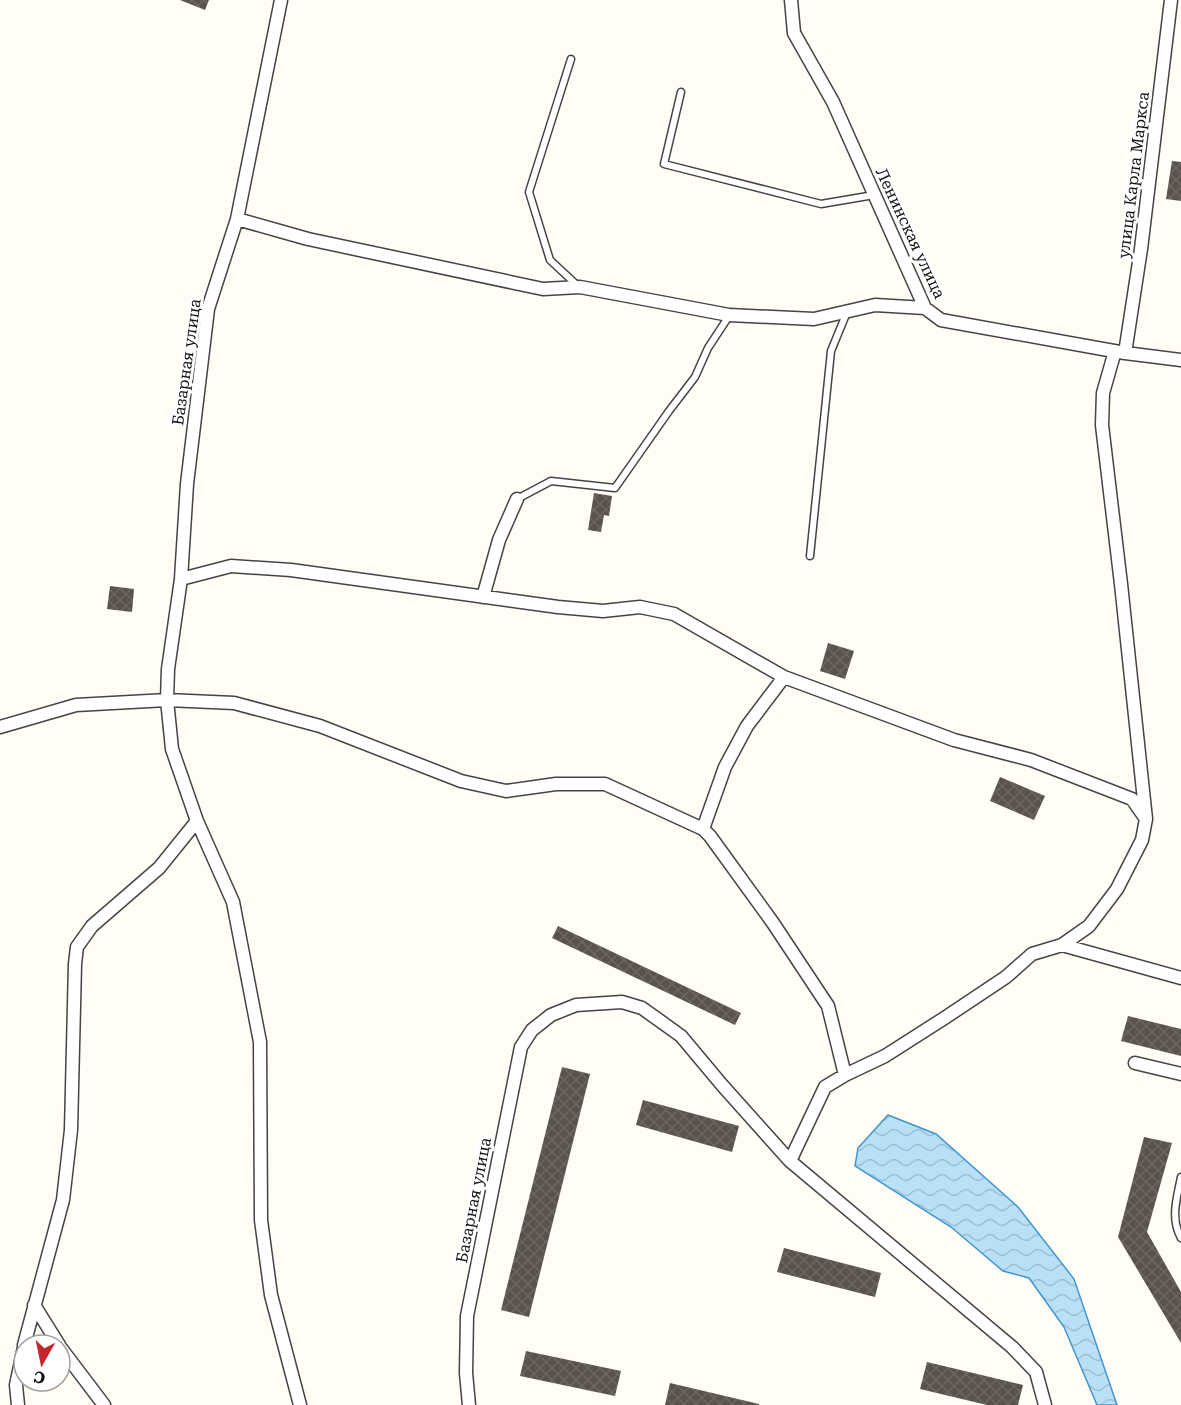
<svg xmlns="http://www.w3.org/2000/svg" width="1181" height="1405" viewBox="0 0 1181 1405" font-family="'Roboto Serif',serif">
	<defs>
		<pattern id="water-waves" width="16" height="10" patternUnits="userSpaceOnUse" patternTransform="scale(1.5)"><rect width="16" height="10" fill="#b9e0f7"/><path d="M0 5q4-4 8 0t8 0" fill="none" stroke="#9ebfd3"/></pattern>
		<pattern id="building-cross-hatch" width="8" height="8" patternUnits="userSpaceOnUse" patternTransform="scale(1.5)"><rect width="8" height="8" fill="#5a524d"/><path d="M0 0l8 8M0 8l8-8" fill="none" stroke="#6d6662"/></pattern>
	</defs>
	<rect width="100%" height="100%" fill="#fffdf5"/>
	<path fill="url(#water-waves)" stroke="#3f96cf" stroke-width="1.5" d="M888 1115 936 1134 1018 1207 1074 1279 1117 1405H1097L1064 1327 1029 1278 1003 1271 951 1227 855 1166 858 1148Z"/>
	<path fill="url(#building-cross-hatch)" d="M180 0H209L205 10Z
		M1172 161 1181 162V201L1166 199Z
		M594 493 612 496 609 516 604 515 601 532 588 530Z
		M110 586 134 589 132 612 107 609Z
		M828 643 854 651 845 679 820 671Z
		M1000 777 1045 796 1034 820 990 801Z
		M558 926 741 1013 735 1025 552 938Z
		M1128 1016 1181 1029V1056L1121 1041Z
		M562 1067 590 1074 529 1317 501 1310Z
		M643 1100 739 1126 732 1152 636 1125Z
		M1144 1137 1172 1143 1147 1232 1181 1292V1343L1118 1237Z
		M784 1248 881 1273 875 1297 777 1272Z
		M526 1351 621 1371 615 1396 520 1376Z
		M927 1362 1023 1385 1018 1405H987L920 1389Z
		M670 1383 759 1404V1405H665Z"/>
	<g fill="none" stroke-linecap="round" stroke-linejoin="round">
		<g stroke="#444" stroke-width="9">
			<path id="lane" d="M571 59 529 192 550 260 579 287
				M681 92 664 164 821 204 874 195
				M517 499 551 481 615 488 669 411 695 377 708 348 729 316
				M810 556 831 351 847 312
				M1181 1177C1177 1198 1170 1218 1181 1238"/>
		</g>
		<g stroke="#444" stroke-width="15">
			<path id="street" d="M281 0 237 219 208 309 187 484 181 579 168 669 167 700 172 749 197 821 233 902 260 1042 261 1220 271 1295 300 1405
				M791 0 794 33 833 102 925 308 941 320 1125 353 1181 360
				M237 219 308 239 543 289 580 287 729 315 814 319 875 305 925 308
				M1125 353 1141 249 1171 0
				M181 579 231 566 291 570 558 607 603 611 640 607 674 614 784 677 954 740 1031 760 1132 799 1146 819
				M483 597 499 540 517 499
				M0 727 76 705 167 700 234 703 320 726 461 781 506 791 556 784H605L703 829 710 836 773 923 828 1006 845 1075 825 1087 790 1161
				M703 829 725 767 747 726 784 677
				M1062 945 1181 978
				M1135 1063 1181 1074
				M845 1075 885 1056 943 1019 1006 977 1032 954 1062 945 1089 926 1117 889 1142 840 1146 819 1121 584 1102 425 1103 393 1115 351
				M34 1305 59 1345
				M24 1345 63 1200 71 1130 75 964 77 947 92 926 159 868 197 821
				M60 1347 104 1405
				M18 1405 16 1385 24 1347
				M469 1405 466 1373 467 1316 521 1047 532 1030 551 1015 576 1005 622 1002 642 1008 681 1036 722 1085 790 1161 1012 1347 1036 1372 1045 1405"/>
		</g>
		<use href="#lane" stroke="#fff" stroke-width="6"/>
		<use href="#street" stroke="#fff" stroke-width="12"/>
	</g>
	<g text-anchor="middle" stroke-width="6" stroke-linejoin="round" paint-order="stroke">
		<g font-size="16" fill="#111" stroke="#fff">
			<text transform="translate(1133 175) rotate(-83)" y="6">улица Карла Маркса</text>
			<text transform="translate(911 233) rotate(65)" y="6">Ленинская улица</text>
			<text transform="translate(186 362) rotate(-82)" y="6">Базарная улица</text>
			<text transform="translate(473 1200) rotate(-79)" y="6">Базарная улица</text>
		</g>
	</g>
	<g transform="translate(42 1363) rotate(189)"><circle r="28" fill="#ffffff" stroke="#a0a0a0" stroke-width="1.5"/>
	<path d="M0-4.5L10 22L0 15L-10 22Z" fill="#c4262e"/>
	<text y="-9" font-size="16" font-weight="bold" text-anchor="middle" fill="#111111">С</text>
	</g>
</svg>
